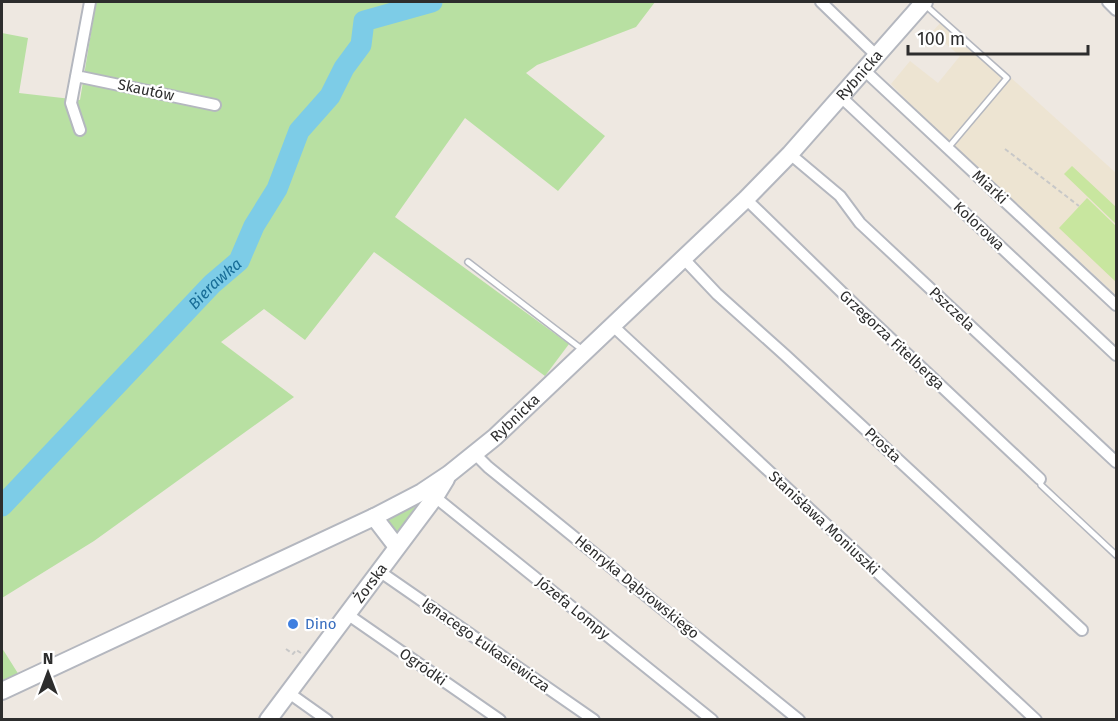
<svg xmlns="http://www.w3.org/2000/svg" width="1118" height="721" viewBox="0 0 1118 721" font-family="'Fira Sans',sans-serif">
	<rect width="100%" height="100%" fill="#eee8e1"/>
	<path fill="#ede4d2" d="M945 18 1116 173V295L916 110 891 84 910 61 938 83 960 56 932 32Z"/>
	<path fill="#b8e0a2" d="M96 2H655L636 27 537 65 526 73 605 136 558 191 465 118 395 217 569 344 545 376 374 252 305 340 264 309 221 342 294 397 94 541 2 598V33L28 38 19 93 80 100Z
		M416 506 397 534 386 519Z
		M2 648 19 675 2 681Z"/>
	<path fill="#c8e69f" d="M1072 166 1116 207V224L1064 174Z
		M1087 198 1116 226V282L1059 228Z"/>
	<g fill="none" stroke-linecap="round" stroke-linejoin="round">
		<path stroke="#7dcce7" stroke-width="4" d="M410 7 415 2"/>
		<path stroke="#7dcce7" stroke-width="21" id="s1" d="M2 506 212 284 239 261 254 226 277 189 299 131 330 96 344 68 361 45 364 21 432 2"/>
		<g stroke="#b4b7bf" stroke-width="8">
			<path id="lane" d="M924 4 1007 78 948 148
				M468 262 584 351
				M1040 479 1041 485 1116 555"/>
		</g>
		<g stroke="#b4b7bf" stroke-width="14">
			<path id="street" d="M821 2 877 56
				M1108 2 1116 10
				M864 70 1116 305
				M76 76 215 105
				M841 97 1116 355
				M80 130 71 103 90 2
				M790 154 840 196 860 223 1116 462
				M746 199 856 306 1040 479
				M684 259 717 294 785 355 1082 630
				M613 326 1036 720
				M475 454 488 467 799 720
				M435 497 712 720
				M379 571 594 720
				M347 614 500 720
				M289 693 327 720"/>
		</g>
		<g stroke="#b4b7bf" stroke-width="20">
			<g id="secondary">
				<path d="M374 517 397 547"/>
				<path id="s2" d="M2 691 374 517 422 492 449 474 495 437 746 199 790 154 924 2"/>
				<path id="s3" d="M268 720 435 497 446 479"/>
			</g>
		</g>
		<path stroke="#c8c8c8" stroke-width="2" stroke-dasharray="4.5 3" stroke-linecap="butt" d="M1005 149 1079 206
			M286 649 293 654 296 650 301 653"/>
		<use href="#lane" stroke="#fff" stroke-width="5"/>
		<use href="#street" stroke="#fff" stroke-width="10"/>
		<use href="#secondary" stroke="#fff" stroke-width="16"/>
	</g>
	<circle fill="#3f7fe0" stroke="#fff" stroke-width="2" cx="293" cy="624" r="6"/>
	<g text-anchor="middle" stroke-width="4.5" stroke-linejoin="round" paint-order="stroke">
		<g font-size="15" fill="#2d2d2d" stroke="#fff">
			<text dy="5" stroke="none"><textPath href="#s2" startOffset="1070">Rybnicka</textPath></text>
			<text transform="translate(146 90) rotate(12)" y="5">Skautów</text>
			<text transform="translate(990 187) rotate(43)" y="5">Miarki</text>
			<text transform="translate(979 226) rotate(43)" y="5">Kolorowa</text>
			<text transform="translate(952 309) rotate(43)" y="5">Pszczela</text>
			<text transform="translate(892 340) rotate(43)" y="5">Grzegorza Fitelberga</text>
			<text dy="5" stroke="none"><textPath href="#s2" startOffset="584">Rybnicka</textPath></text>
			<text transform="translate(883 445) rotate(43)" y="5">Prosta</text>
			<text transform="translate(824 523) rotate(43)" y="5">Stanisława Moniuszki</text>
			<text dy="5" stroke="none"><textPath href="#s3" startOffset="171">Żorska</textPath></text>
			<text transform="translate(637 587) rotate(39)" y="5">Henryka Dąbrowskiego</text>
			<text transform="translate(573 608) rotate(39)" y="5">Józefa Lompy</text>
			<text transform="translate(486 645) rotate(35)" y="5">Ignacego Łukasiewicza</text>
			<text transform="translate(423 667) rotate(35)" y="5">Ogródki</text>
		</g>
		<g font-size="15" fill="#366cbe" stroke="#fff" text-anchor="start">
			<text x="305" y="629">Dino</text>
		</g>
		<g font-size="16" font-style="italic" fill="#186d97" stroke="#fff">
			<text dy="6" stroke="none"><textPath href="#s1" startOffset="308">Bierawka</textPath></text>
		</g>
	</g>
	<rect width="1118" height="721" fill="none" stroke="#2d2d2d" stroke-width="6"/>
	<g transform="translate(48 673)" stroke="#ffffff" stroke-width="4.5" paint-order="stroke">
	<path d="M0-4.5L10 22L0 15L-10 22Z" fill="#2d2d2d"/>
	<text y="-9" font-size="16" font-weight="bold" text-anchor="middle" fill="#2d2d2d">N</text>
	</g>
	<path d="M908 45v9h180v-9" fill="none" stroke="#2d2d2d" stroke-width="3"/>
	<text x="917" y="45" font-size="18" fill="#2d2d2d" stroke="#ffffff" stroke-width="4.5" paint-order="stroke">100 m</text>
</svg>
